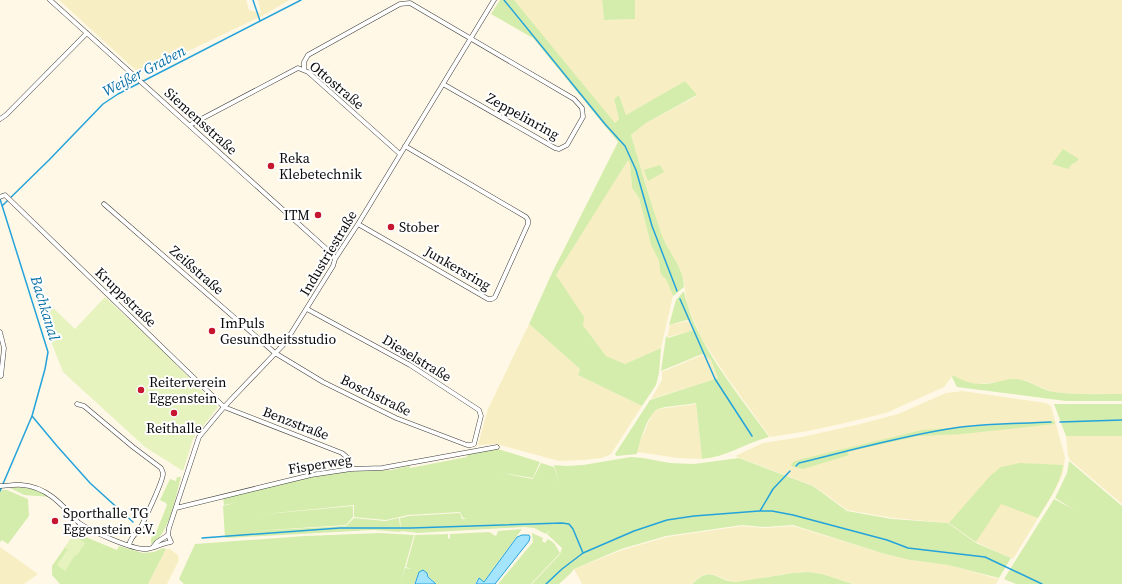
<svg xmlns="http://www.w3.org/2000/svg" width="1122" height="584" viewBox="0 0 1122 584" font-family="'Source Serif 4',serif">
	<rect width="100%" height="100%" fill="#fff8e6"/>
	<path fill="#f8eec3" d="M59 0H246L249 10 261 13 258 0H289L264 15 140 74Z
		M514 0H602L604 20 635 19V0H1122V394H1079L1052 392 1025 380 977 384 962 381 953 375 944 387 886 413 845 423 808 431 770 437 726 376 702 339 687 305 684 281 680 269 661 235 631 135 646 123 697 96 685 81 626 115 619 95 614 99 619 119 615 123Z
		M628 159 630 164 632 188 639 198 651 245 659 261 660 271 662 276 666 279 673 296 661 348 625 364 606 356 583 325 556 275Z
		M688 321 691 322 694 330 692 331 667 337 670 325Z
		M529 324 580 369 578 375 642 406 611 454 602 458 583 460 559 461 496 444 478 445 488 409Z
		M702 355 711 360 718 378 651 399 662 380V372Z
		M962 391 1046 403 1051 406 1065 457 1063 473 1054 492 1013 559 976 542 949 523 893 518 847 510 814 486 735 456 763 443 802 437 856 425 898 414 946 393Z
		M696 404 702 459 678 458 637 452 639 444 652 414 658 409Z
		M1066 436H1122V504L1070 460 1068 456Z
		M742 526 765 528 793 526 885 554 910 560 948 565 999 579 996 584H854L822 574 808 572 792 573 736 582 730 581 712 574H705L698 578 691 584H582L574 569 622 550 667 537Z
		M0 547 38 574 24 584H0Z
		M166 549H170L178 555 179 560 167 584H148Z"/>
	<path fill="#d4edac" d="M500 0H514L615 123 619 119 614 99 619 95 626 115 685 81 697 95 646 123 631 135C641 168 650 201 661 233 667 251 684 267 684 287L673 296 666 279 662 276 660 271 659 261 651 245 639 198 632 188 630 164 628 160 556 275 584 317 583 325 606 356 625 364 661 348 659 373 656 385 642 406 578 375 580 369 529 324 552 273 618 142 533 38 491 14Z
		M602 0H635V19L604 20Z
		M1063 149 1079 159 1076 162 1072 164 1068 169 1052 164Z
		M660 165 664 172 648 181 644 170Z
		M684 291C693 341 740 396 769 437 745 443 729 456 702 459L696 403C687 405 665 406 658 409 648 413 639 443 637 454L616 456 615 454 650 400 718 378 711 360 702 354 661 371 666 336 668 338 694 330 691 321 687 320 669 325 676 300Z
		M953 375C967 384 981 386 997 382 1002 381 1008 379 1013 379 1028 378 1040 390 1054 392 1076 395 1099 394 1122 394V401H1066L957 387 952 377Z
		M1054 404H1122V436H1066Z
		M1054 421 1055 424 962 434 918 436 847 452 849 455 803 469 791 466 793 462 802 459 922 430Z
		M498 449 540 462 533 478 497 472 533 479 541 463 554 467 560 485 554 465 566 466 583 465 631 457 643 458 670 463 694 464 739 458 813 486 847 511 892 519 948 523 976 543 1011 558 999 578 948 565 910 560 885 554 793 525 765 527 742 525 666 536 621 549 574 569 570 574 559 584H532L560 554 562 548 547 534 551 529 546 534 534 528 524 527 418 533 401 531 400 518 409 516 460 513 462 519H467L463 518 460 512 408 515 386 520 354 517V505L255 515 353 506V517L346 525 253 531 346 526 354 518 385 521 399 518 401 532 373 530 225 538 223 506 235 503 237 517 235 503 224 505 223 498 312 477 341 472 391 470 409 466 410 468 467 457V455Z
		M1069 461 1122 506V584H1016L1004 579 1054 499 1075 510 1055 498 1067 473Z
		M1020 463 1063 465C1060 485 1048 501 1038 518L1001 504 976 542 949 523 990 476 1001 467Z
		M177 477H181C176 495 169 536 151 544V538L155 535 167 505 166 503 171 491 166 503 160 500 170 479 176 481Z
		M17 487 33 489 50 497 24 495 10 488Z
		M0 490H7L28 499 29 516 8 544 2 540 0 542Z
		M522 529 484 581 478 578 475 584H437L429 577 428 573 423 570 419 572 414 584H400L405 568 412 569 406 567 415 535 448 534V538L450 539V534L489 532 496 536 498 531Z
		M76 531 88 538 117 550 119 546 143 553 154 552 163 548 166 549 148 584H60L52 575V566Z
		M380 533 414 535 400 584H184L179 579 195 544 305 536Z
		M532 533 543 538 542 541 545 543 548 539 554 543 560 553 531 584H498L533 542Z
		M808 572 822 574 853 584H692C713 564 714 581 736 582L793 573Z"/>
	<path fill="#e6f3bf" d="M105 297 159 347 218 407 193 439 183 471 145 447 63 372 37 306 46 301 75 329Z
		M73 535 85 543 77 555H75L65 571 57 565 67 550 72 553 65 548Z"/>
	<path fill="#a5e4fd" stroke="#24a3db" d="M522 535H529L530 537 529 541 495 584H476L479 578 484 582 517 537Z
		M423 570 427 573 428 577 436 584H415L419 572Z"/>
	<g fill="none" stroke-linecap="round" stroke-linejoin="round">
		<path stroke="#24a3db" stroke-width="1.5" d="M253 0 260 21
			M504 0 605 124 625 146 636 170 652 226 677 291
			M0 199 48 352 45 369 32 416 0 491
			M2 206 49 160 103 104 118 94 301 0
			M680 299 715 379 752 436
			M32 416 57 446 90 483 133 522
			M1060 422 1122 420
			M796 466 799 463C848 451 898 437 948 429 982 423 1017 424 1051 422
			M760 511 773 489 790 471
			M202 538 340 528H411L562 523 569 524 573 529 583 553
			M546 584 562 569 583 553 634 531 667 520 694 516 759 511H772L793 515 887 540 908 548 985 557 1042 584"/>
		<g stroke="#3d3d3d" stroke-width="5">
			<path id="minor" d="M50 0 331 253 335 259
				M304 69V62L308 55 400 4 410 3 574 99 582 108 583 117 567 145 559 149 555 148 443 84
				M0 119 6 115 87 33
				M190 125 298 68 308 72 400 154
				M0 197 5 195 7 197 224 407 342 453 349 459 351 469
				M104 204 275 353 323 382 396 418 467 445H471L474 444 481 416 479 410 410 365 307 309
				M358 224 488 299H492L495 297 528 224V220L526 217 405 146
				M0 332 4 348 1 376
				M77 404 84 406 133 447 161 468C162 471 163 471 163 474 163 482 145 518 141 527 137 534 132 534 129 545
				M0 486C7 486 15 484 22 485 48 487 63 506 79 523 91 531 132 550 147 549 155 548 163 543 171 542L168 535 169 528 199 437 224 407 285 343 333 266 335 259 358 224 494 0
				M176 508 311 475 351 469 382 468 497 447
				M153 547 157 542 168 535"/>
		</g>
		<use href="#minor" stroke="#fff" stroke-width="4"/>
	</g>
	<g fill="#c6152f" stroke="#fff" stroke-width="1.5">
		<circle cx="271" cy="166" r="4"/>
		<circle cx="318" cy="215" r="4"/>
		<circle cx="391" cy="227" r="4"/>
		<circle cx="212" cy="331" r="4"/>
		<circle cx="141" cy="390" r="4"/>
		<circle cx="174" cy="413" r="4"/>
		<circle cx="55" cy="521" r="4"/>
	</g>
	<g text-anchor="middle" stroke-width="4" stroke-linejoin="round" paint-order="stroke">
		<g font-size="14" fill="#0a0a0a" stroke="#fff">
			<text transform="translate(337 85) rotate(40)" y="5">Ottostraße</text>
			<text transform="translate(523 116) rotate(29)" y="5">Zeppelinring</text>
			<text transform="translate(201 121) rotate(42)" y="5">Siemensstraße</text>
			<text transform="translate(328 253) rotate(-59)" y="5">Industriestraße</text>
			<text transform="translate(458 268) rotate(30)" y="5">Junkersring</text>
			<text transform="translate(197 270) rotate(41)" y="5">Zeißstraße</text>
			<text transform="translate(126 297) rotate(44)" y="5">Kruppstraße</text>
			<text transform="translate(417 358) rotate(31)" y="5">Dieselstraße</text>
			<text transform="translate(376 395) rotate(26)" y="5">Boschstraße</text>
			<text transform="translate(296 423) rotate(21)" y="5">Benzstraße</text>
			<text transform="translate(320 464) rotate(-9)" y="5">Fisperweg</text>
		</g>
		<g font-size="14" fill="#0a0a0a" stroke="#fff" text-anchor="start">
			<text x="279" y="163">Reka<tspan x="279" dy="16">Klebetechnik</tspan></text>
			<text x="310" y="220" text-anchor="end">ITM</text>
			<text x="399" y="232">Stober</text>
			<text x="220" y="328">ImPuls<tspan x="220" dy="16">Gesundheitsstudio</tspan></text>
			<text x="149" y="387">Reiterverein<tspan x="149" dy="16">Eggenstein</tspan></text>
			<text x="174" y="433" text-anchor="middle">Reithalle</text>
			<text x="63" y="518">Sporthalle TG<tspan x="63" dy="16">Eggenstein e.V.</tspan></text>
		</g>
		<g font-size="15" font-style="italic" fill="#0970a5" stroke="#fff">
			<text transform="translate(144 71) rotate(-28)" y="5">Weißer Graben</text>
			<text transform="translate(45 308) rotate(73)" y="5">Bachkanal</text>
		</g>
	</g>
</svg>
